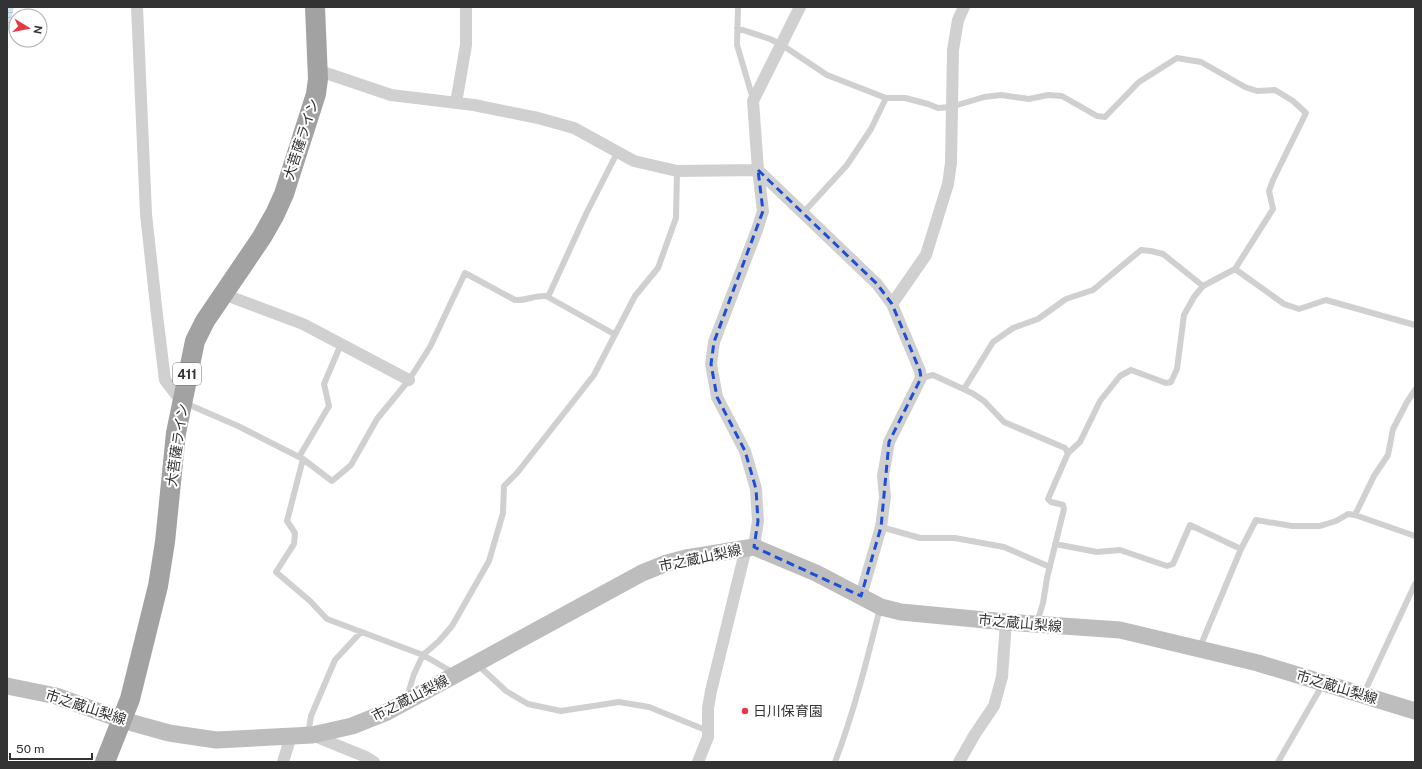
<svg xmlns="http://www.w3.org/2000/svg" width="1422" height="769" viewBox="0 0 1422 769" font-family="'Public Sans','Noto Sans JP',sans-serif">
	<defs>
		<pattern id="water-rules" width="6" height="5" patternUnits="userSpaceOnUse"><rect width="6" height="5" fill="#cfe2ee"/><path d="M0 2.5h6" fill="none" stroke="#b2c2cd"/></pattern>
	</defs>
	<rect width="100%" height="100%" fill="#fff"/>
	<path fill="url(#water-rules)" d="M7 7H14L7 37Z"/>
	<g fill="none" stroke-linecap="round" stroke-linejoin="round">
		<path stroke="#d0d0d0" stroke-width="6" d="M738 7 737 45 753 99
			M737 28 770 39 782 45 827 75 886 98H905L928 104 938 108 951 107 984 97 1001 95 1029 99 1048 95 1062 96 1097 116 1105 117 1139 82 1177 58 1201 62 1245 87 1257 91 1275 90 1293 101 1306 113 1273 180 1269 191 1273 209 1235 269 1203 286 1194 297 1184 315 1177 369 1171 382 1166 383 1131 370 1120 376 1100 401 1080 442 1068 453
			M803 213 847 165 871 129 886 98
			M1235 269 1284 304 1299 309 1326 300 1415 325
			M548 297 586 214 617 153
			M921 378 933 375 972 393 984 401 1004 422 1065 448 1068 453 1048 499 1051 502 1063 505 1064 509 1047 578 1043 603 1037 623
			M964 389 993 342 1013 328 1038 319 1066 299 1093 290 1141 250 1151 251 1163 254 1203 286
			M185 403 238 426 303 459 332 481 351 465 377 419 409 380 430 347 465 273 515 300C526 301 535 295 546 296L614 334
			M299 457 329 406 324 384 341 344
			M303 459 287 521 295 533 294 544 276 572 310 601 327 619 423 655 454 673
			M1355 515 1374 476 1388 455 1393 429 1407 402 1415 390
			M881 527 920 538H955L1004 547 1050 567
			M1055 544 1097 552 1120 550 1167 566 1173 564 1190 525 1241 549 1256 520 1292 526H1320L1336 521 1348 514 1355 515 1415 536
			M1200 647 1241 549
			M478 665 506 691 528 704 561 711 619 702 649 707 708 731
			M1364 693 1415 584
			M407 697 414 674 423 655 439 641 452 626 489 561 503 513 504 486 517 473 594 375 635 296 658 268 676 218 677 171
			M308 735 311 716 335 660 361 632
			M835 762C854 712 867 660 880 608
			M1278 762 1323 684"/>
		<path stroke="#d0d0d0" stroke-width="12" d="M137 7 146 214 157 315 165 380 182 402
			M317 70 391 95 474 105 538 118 574 128 634 161 677 171 758 170 877 284 892 304 920 371 921 378 889 442 883 476 885 497 881 527 861 596
			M456 103 466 45V7
			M223 294 303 324 409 380
			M892 304 926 255 948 184 951 163 953 50 958 20 964 7
			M754 547 758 521 756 489 745 451 717 397 711 364 714 342 757 230 763 211 758 170 753 101 800 7
			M312 735 366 757 374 762
			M283 762 291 736
			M698 762 708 737V708L711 691 746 548
			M959 762 975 734 994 706 1002 677 1006 622"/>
		<path stroke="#bdbdbd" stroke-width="17" d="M7 686 56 696 122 720 169 733 216 740 312 735 352 726 387 712 642 573 667 563 686 558 754 547 816 573 881 607 901 612 1006 622 1120 630 1258 663 1415 711"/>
		<path stroke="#a2a2a2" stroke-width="20" d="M105 762 130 699 158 586 165 542 176 433 195 341 205 321 262 237 275 214 284 194 316 94 318 79 315 7"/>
	</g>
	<path fill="none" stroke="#1d4ed8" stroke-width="3" stroke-dasharray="8 5" stroke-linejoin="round" d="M758 170 877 284 892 304 920 371 921 378 889 442 881 527 861 596 754 547 758 521 756 489 745 451 717 397 711 364 714 342 763 211Z"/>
	<circle fill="#e63946" stroke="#fff" stroke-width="1.5" cx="745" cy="711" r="4"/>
	<g text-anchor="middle" stroke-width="4" stroke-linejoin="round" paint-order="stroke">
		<rect fill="#fff" stroke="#707070" stroke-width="1" x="173" y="363" width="28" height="22" rx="3"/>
		<g font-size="13" font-weight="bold" fill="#333">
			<text x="187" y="379">411</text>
		</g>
		<g font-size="14" fill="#333" stroke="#fff">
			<text transform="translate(301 139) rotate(-72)" y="5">大菩薩ライン</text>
			<text transform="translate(177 445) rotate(-82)" y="5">大菩薩ライン</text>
			<text transform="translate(700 558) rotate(-12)" y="5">市之蔵山梨線</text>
			<text transform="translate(1020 623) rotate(5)" y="5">市之蔵山梨線</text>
			<text transform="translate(1337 687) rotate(17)" y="5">市之蔵山梨線</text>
			<text transform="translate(410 698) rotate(-27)" y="5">市之蔵山梨線</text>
			<text transform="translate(86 707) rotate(18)" y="5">市之蔵山梨線</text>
		</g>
		<g font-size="14" fill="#333" stroke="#fff" text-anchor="start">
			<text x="753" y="716">日川保育園</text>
		</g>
	</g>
	<rect width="1422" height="769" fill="none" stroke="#333333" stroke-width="16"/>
	<g transform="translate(28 28) rotate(100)"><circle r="19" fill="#ffffff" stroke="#adadad"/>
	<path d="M0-3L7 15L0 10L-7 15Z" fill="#e63946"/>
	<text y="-6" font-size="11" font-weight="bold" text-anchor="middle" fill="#333333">N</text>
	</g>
	<path d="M10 753v6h82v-6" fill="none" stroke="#333333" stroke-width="2"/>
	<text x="16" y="753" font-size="12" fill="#333333" stroke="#ffffff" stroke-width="3" paint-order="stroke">50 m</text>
</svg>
